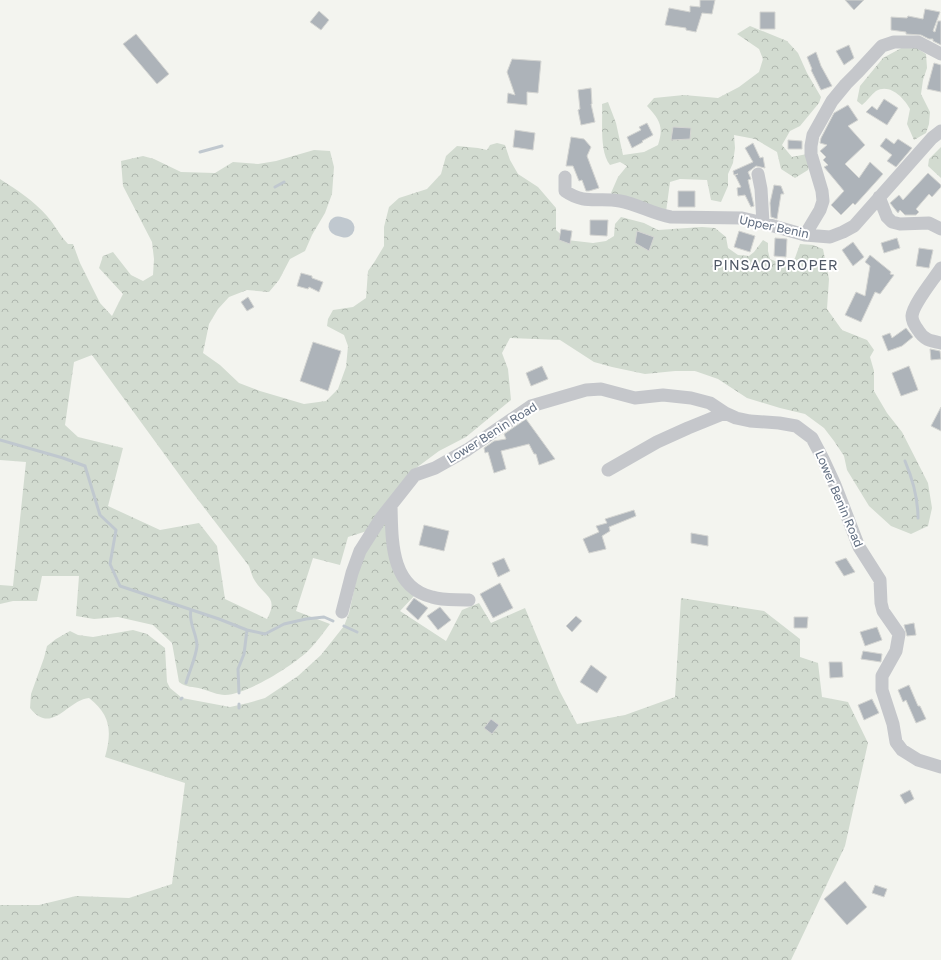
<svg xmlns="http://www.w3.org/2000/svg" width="941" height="960" viewBox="0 0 941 960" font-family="'Golos Text',sans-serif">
	<defs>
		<pattern id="forest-crowns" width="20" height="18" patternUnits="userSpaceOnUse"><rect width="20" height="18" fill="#d2dbd0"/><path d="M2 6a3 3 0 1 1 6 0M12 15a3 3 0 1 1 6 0" fill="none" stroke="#aeb6ae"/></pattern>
	</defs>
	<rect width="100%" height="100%" fill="#f3f4ef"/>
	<path fill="url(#forest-crowns)" fill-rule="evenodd" d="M750 26 787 41 798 53 807 73 821 97 819 103 800 126 790 131 782 145 792 157 807 154 811 161 808 170 795 178 781 169 777 152 755 139 734 135 735 148 733 163 728 174V186L721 202 711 200 707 180 680 179 670 182 666 212 615 198 611 193 618 177 627 166 620 162 610 165C599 151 603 121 602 104L608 102 616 123 623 155 644 152 658 145C664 127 660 120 647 106L654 98 684 95 718 98 739 87 759 72 763 59 759 49 737 34Z
		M905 46 915 47 926 54 927 68 923 80 921 94 930 112 929 124 926 133 914 140 907 124 910 109C904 98 890 83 876 91 871 95 867 101 862 105L857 101 860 86 883 58Z
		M497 143 505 145 510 160 518 174 538 187 556 208V230L567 240 593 243 606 241 614 236 615 224 621 217 644 223 658 230 702 227 715 228 726 237 728 248 738 255 749 256 754 252 763 240 768 243V251L770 259 785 265 795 258 800 244 813 245 823 249 829 279 827 309 842 330 867 340 874 350 870 357 874 371V391L887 413 902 432 928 483 932 508 928 526 911 534 891 526 869 506 847 470 844 456 834 441 824 428 805 414 780 408 747 398 718 379 695 371H675L645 374 612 367 594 362 560 340 510 338 502 353 508 369 511 400 466 437 439 451 412 471 367 531 348 537 340 565 313 558 296 611 330 624C323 633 316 643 308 651 292 666 248 694 225 695 218 695 209 691 202 689 192 686 187 688 179 682L172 643 153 625 118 617 94 619 76 616 79 576H42L37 601H13L0 604V585L13 586 26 462 0 460V179C17 190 34 201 47 216 55 225 60 236 68 244H73L80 263 100 303 112 316 123 294 99 268 103 256 113 252 131 275 143 281 153 275 154 259 152 242 123 186 121 161 143 156 154 159 181 172 215 173 233 162 258 164 276 161 314 150 330 151 334 167 332 194 325 213 312 235 305 251 290 259 279 280 269 292 247 290 229 297 218 309 209 324 203 353 220 365 239 383 260 391 304 404 326 401 338 389 346 367 348 346 344 335 327 326 328 319 333 310 353 307 366 298 368 271 375 261 384 246V227L389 207 399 198 427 189 441 174 446 156 457 146 478 148 487 150 490 145ZM92 355 189 488 249 566C251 571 252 577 255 581 265 597 279 597 267 619L225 599 217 546 199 523 160 530 108 506 123 448 78 437 65 425 74 362Z
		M941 147V178L928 166 929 159Z
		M387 520 415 595 400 611 446 641 462 610 479 603 491 623 525 608 559 690 577 724 625 715 675 697 681 598 764 611 800 639V657L818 663 822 697 848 702 868 743 845 846 791 960H0V905H39L76 896 129 898 172 884 185 783 105 757C112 732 111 715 89 698 67 700 52 736 30 708L31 694 44 658 47 646 56 639 70 631 78 635 93 637 133 630 147 634 165 648 167 682 170 688 182 698 230 707 248 703 265 698 298 676 321 655 344 626 349 613 361 558Z"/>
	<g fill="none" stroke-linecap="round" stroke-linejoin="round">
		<path stroke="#c0c8cf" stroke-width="3" d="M200 152 222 146
			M275 187 284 182
			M0 440 63 458 85 466 100 515 116 530 110 564 120 586 219 619 247 630 265 634 284 624 306 619 324 617 333 621
			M905 461C913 480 918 497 918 518
			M344 626 357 632
			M186 683C189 672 196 657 197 646 197 634 188 622 191 610
			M239 693 238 669 244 654 247 630
			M181 699 182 698
			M239 708V704"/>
		<path stroke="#c0c8cf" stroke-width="19" d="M338 226 345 228"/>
	</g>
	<path fill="#adb3b9" stroke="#d4d5d2" d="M700 0H715L712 14 702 13 696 32 686 30V28L665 25 669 8 690 12V6L700 7Z
		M845 0H864L854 10Z
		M925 9 940 12 933 31 935 32 938 21H941V45L933 41V39H929L921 35 906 34V32L891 30V17L907 18 908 16 923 19Z
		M319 11 329 20 321 30 310 22Z
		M760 12H775V29H760Z
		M136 34 169 74 157 84 123 44Z
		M849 45 854 58 844 65 836 51Z
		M816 52 821 66 832 86 821 90 811 70 812 69 807 57Z
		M512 59 541 61 538 93 527 92V105L507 103 508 93 515 95 507 72Z
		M934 63 941 65V92L927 89Z
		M591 88 592 104H591L595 122 581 125 578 110 580 109 578 90Z
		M884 99 898 108 887 125 866 112 872 106 877 110Z
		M848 105 858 120 848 126 865 145 845 164 859 178 870 162 883 174 855 205 853 203 841 215 831 205 844 191 824 167 828 165 823 160 826 157 820 151 827 145 820 143 821 138 834 113Z
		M647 123 653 135 642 141 643 142 632 148 627 137 641 130 639 127Z
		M673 127 691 128 690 139 671 140Z
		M515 130 535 133 533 150 513 147Z
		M571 137 584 139 591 147 587 156 599 188 589 191H586L582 180 579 181 573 166H566Z
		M886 138 894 144 898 139 912 148 896 167 887 161 892 155 880 146Z
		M788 140 802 141V149H788Z
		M753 143 760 158 763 157 765 168 756 166 748 172 751 179 748 180 754 206 751 207 745 195 738 196 737 188 741 187 735 175 738 174 734 175 733 171 753 162 745 148Z
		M928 173 941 185V187L932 197 929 194 916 209 919 212 916 215H905L900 210 898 213 890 203 899 195 903 200Z
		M774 185 781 186 784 194H781L777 219 771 217 770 203Z
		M678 191H695V207H678Z
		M590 220H608L607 236 590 235Z
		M561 229 572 231 570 244 559 240Z
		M637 231 654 237 649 251 635 243Z
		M739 231 755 236 750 252 734 247Z
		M775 238 787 239 786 257 774 256Z
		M897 238 900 248 884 253 881 243Z
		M853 242 864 257 853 266 842 250Z
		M919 248 933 250 929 268 916 266Z
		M870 255 891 272 890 274 894 275 880 294 875 292 861 322 845 315 856 292 865 296 870 266 865 262Z
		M301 273 312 276V278L323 282 319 292 309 287 308 289 297 286Z
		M248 297 254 307 247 311 241 302Z
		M906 328 913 337 902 346 888 351 882 336 890 333 892 338Z
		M313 342 341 351 328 391 300 381Z
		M930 349 940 351 941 359 931 360Z
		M542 366 548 379 531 386 526 373Z
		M909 366 918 390 901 396 892 373Z
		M941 407V431L931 426Z
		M526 419 555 459 539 465 536 454H534L529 444 501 451 506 469 494 473 488 452 485 453 484 448 494 441 506 439 504 434Z
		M634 510 636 516 609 527 610 531 602 536 606 549 589 553 583 539 599 532 596 526 607 523 605 519Z
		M424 525 449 531 444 551 419 545Z
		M691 533 708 536V546L691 543Z
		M504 558 510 571 498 577 492 563Z
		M846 558 855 572 844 576 835 562Z
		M500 583 513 608 493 618 480 594Z
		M414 598 428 608 418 620 406 609Z
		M440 607 451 620 438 630 427 616Z
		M576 616 582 621 572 632 566 626Z
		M794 617H808L807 628H794Z
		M914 623 916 635 907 636 904 625Z
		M877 627 882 640 865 646 860 632Z
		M863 651 882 654 881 661V662L861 659Z
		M829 662H842L843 677 830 678Z
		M591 665 607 677 597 693 580 682Z
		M909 685 918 706H920L926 719 916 723 906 700 903 702 898 690Z
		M872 699 879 713 864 720 858 705Z
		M491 719 499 725 492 734 484 728Z
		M910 790 914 799 905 804 900 795Z
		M845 881 867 907 847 925 824 899Z
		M875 885 887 889 884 897 872 893Z"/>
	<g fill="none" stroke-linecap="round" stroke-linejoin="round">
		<path stroke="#c5c7cb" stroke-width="13" d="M758 174 761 189 763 223
			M565 177V191C585 205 598 197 620 201 637 204 653 214 671 217L742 218 763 223 805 235 830 237 843 232 854 226 932 138 941 131
			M879 197 887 217 892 222 900 224 929 223 941 229
			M805 235 820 210 823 201 822 191 811 154V146L813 135 832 101 846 84 857 73 882 46 894 42H918L941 54
			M941 268C934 279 913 304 912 316 912 321 915 326 918 330 924 340 930 341 941 343
			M608 470 657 442 688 428 725 413
			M391 506C392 540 390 587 432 597 444 601 456 599 469 600
			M342 612 352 573 360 551 381 518 415 475 435 468 467 450 531 406 586 390 601 389 635 398 663 395 691 398 710 403 725 413 736 418 750 421 779 423 796 426 812 438 823 459 835 485 859 547 880 580 881 603 883 611 899 634 896 651 882 676V690L893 724 896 742 902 750 918 760 941 767"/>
	</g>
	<g text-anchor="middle" stroke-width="4" stroke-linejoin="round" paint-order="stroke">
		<g font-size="12" fill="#616e81" stroke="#fff">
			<text transform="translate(774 227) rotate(12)" y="4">Upper Benin</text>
			<text transform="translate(492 433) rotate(-32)" y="4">Lower Benin Road</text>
			<text transform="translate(839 499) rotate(67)" y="4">Lower Benin Road</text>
		</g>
		<g font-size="14" letter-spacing="1" fill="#4f5866" stroke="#fff">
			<text x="776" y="270">PINSAO PROPER</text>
		</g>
	</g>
</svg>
